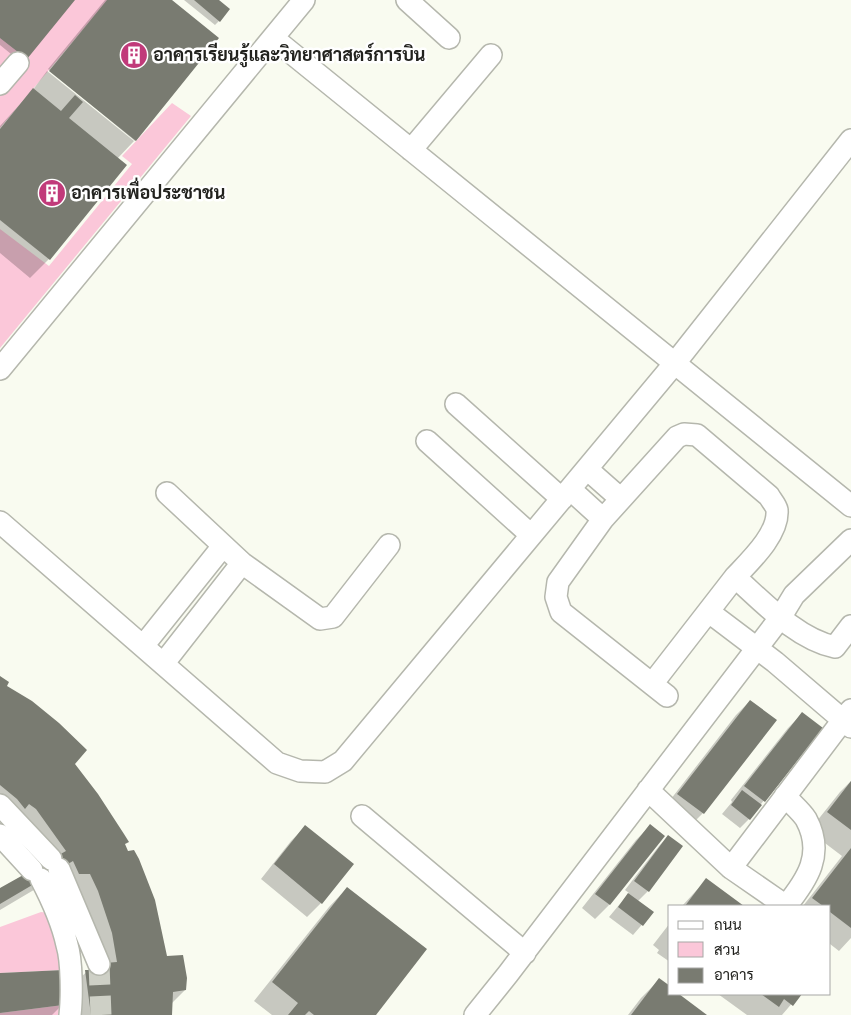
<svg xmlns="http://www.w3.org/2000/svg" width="851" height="1015" viewBox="0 0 851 1015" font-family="Karla,Sarabun,sans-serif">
	<rect width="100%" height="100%" fill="#f9fbf0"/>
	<path fill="#fbc7d9" d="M0 0H108L0 128Z
		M172 103 191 116 0 348V229L49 266 132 164 122 156Z
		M41 912 49 913 63 970 0 973V927Z
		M63 1005V1015H0V1013Z"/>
	<path fill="#0003" d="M0 0H74L22 63 0 45Z
		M105 0H170L218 38 135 141 48 69Z
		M184 0H217L219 21 215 25Z
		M47 71 134 141 117 159 125 165 49 259 30 278 0 253V126L32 91Z
		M0 678 5 686 73 764 124 845 166 958 185 990 171 1004 170 1015H71L67 990 93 966 54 878 0 910V890L45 864 10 822 5 827 0 820Z
		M750 701 775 720 703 813 689 827 664 808 736 715Z
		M802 714 821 729 749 819 740 828 722 814 732 802 731 800 788 728Z
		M851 781V938L839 951 830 944V906H803L842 856 809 831 840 792Z
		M650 826 663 836 609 905 595 919 582 908 636 840Z
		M305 827 321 903 307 917 261 879 291 841Z
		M668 836 648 891 637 902 652 913 633 935 609 917 629 893 625 890 659 846Z
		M706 880 742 906H682Z
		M347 888 374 1015H272L254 1001 329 907Z
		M670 923V962L657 953 659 950 653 945Z
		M0 975 62 1005 52 1015H0Z
		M659 980 670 994H677L705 1015H628L641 998Z
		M718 994H800L782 1015H747Z"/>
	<path fill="#797b71" d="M0 0H75L27 59 0 38Z
		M107 0H172L219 38 136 141 49 71Z
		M194 0H219L230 9 220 22Z
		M33 88 61 111 75 95 83 102 69 118 127 165 50 260 0 220V129Z
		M0 676 9 682 7 686 32 701 59 723 87 750 75 764 98 794 124 834 129 842 125 844 128 851 134 850 139 859 155 900 167 956 183 955 187 978 186 990 173 992 172 1015H91L85 970H94L93 964 117 962 112 933 98 891 90 874H79L73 861 0 904V888L66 851 36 809 29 804 25 809 17 799 0 785Z
		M750 700 777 720 704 814 677 794Z
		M802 712 823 728 765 802 744 786Z
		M851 781V830L827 812Z
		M742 790 762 805 750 820 731 805Z
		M650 824 665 836 610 905 595 894Z
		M305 825 354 864 322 904 274 864Z
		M668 835 683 846 649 892 634 881Z
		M851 848V928L830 912V906H823L812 898Z
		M706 878 744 906H685Z
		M347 887 427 949 376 1015H314L309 1011 305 1015H288L298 1003 272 982Z
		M628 893 654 912 643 926 618 907Z
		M63 970V1005L0 1013V973Z
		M659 978 670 986V994H679L707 1015H631Z
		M761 994H802L793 1006 784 999 779 1007Z"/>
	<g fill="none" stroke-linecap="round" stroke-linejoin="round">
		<path stroke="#ced0c6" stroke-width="21" stroke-dasharray="21 11" stroke-linecap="butt" d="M99 964 101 1015"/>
		<g stroke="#b5b7ad" stroke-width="24">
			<path id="minor" d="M407 0 449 38
				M273 38 851 506
				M0 84 18 63
				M411 150 491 55
				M0 369 304 0
				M456 404 562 499
				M427 441 531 535
				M587 469 621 499
				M570 489 603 519
				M167 493 242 563 320 619 333 617 389 545
				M0 522 277 763 300 771 325 772 343 761 675 363 851 140
				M709 612 775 662 851 727
				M143 646 223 546
				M163 664 242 563
				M652 684 735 577
				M667 696 561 612 556 597 558 582 603 519 677 437 684 434 697 435 769 496C771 500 776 505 777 510 779 534 750 561 735 577 764 603 797 639 835 647L851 626
				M648 790 731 868
				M785 796C792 804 801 811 806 819 825 854 807 880 786 906L731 868 843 720 851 710
				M0 805 51 859
				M362 816 525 953
				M0 835 32 870
				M59 869 99 964
				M41 879C52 900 62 922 67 945 72 961 72 998 70 1015
				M475 1015 508 974 780 618 794 595 851 540"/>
		</g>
		<use href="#minor" stroke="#fff" stroke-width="21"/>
	</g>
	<defs>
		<g id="building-disc" transform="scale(1.4375)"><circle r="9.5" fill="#c13a7a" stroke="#fff"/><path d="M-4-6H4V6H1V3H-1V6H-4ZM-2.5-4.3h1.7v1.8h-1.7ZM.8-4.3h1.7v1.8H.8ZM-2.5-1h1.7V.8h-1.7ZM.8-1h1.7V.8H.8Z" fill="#fff"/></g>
	</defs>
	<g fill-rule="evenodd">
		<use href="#building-disc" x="134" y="55"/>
		<use href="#building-disc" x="52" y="193"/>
	</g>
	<g text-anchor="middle" stroke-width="5" stroke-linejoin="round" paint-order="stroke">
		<g font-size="18" font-weight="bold" fill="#22221e" stroke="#fff" text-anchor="start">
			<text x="153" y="61">อาคารเรียนรู้และวิทยาศาสตร์การบิน</text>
			<text x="71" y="199">อาคารเพื่อประชาชน</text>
		</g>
	</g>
	<rect x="668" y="905" width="162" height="90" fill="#ffffff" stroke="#a7a7a5"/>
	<rect x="678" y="921" width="25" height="8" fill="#ffffff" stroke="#a7a7a5"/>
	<text x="714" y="930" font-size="15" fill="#22221e">ถนน</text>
	<rect x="678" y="942" width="25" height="15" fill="#fbc7d9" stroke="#a7a7a5"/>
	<text x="714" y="955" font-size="15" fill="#22221e">สวน</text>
	<rect x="678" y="968" width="25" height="15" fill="#797b71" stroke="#a7a7a5"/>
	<text x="714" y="980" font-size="15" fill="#22221e">อาคาร</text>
</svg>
